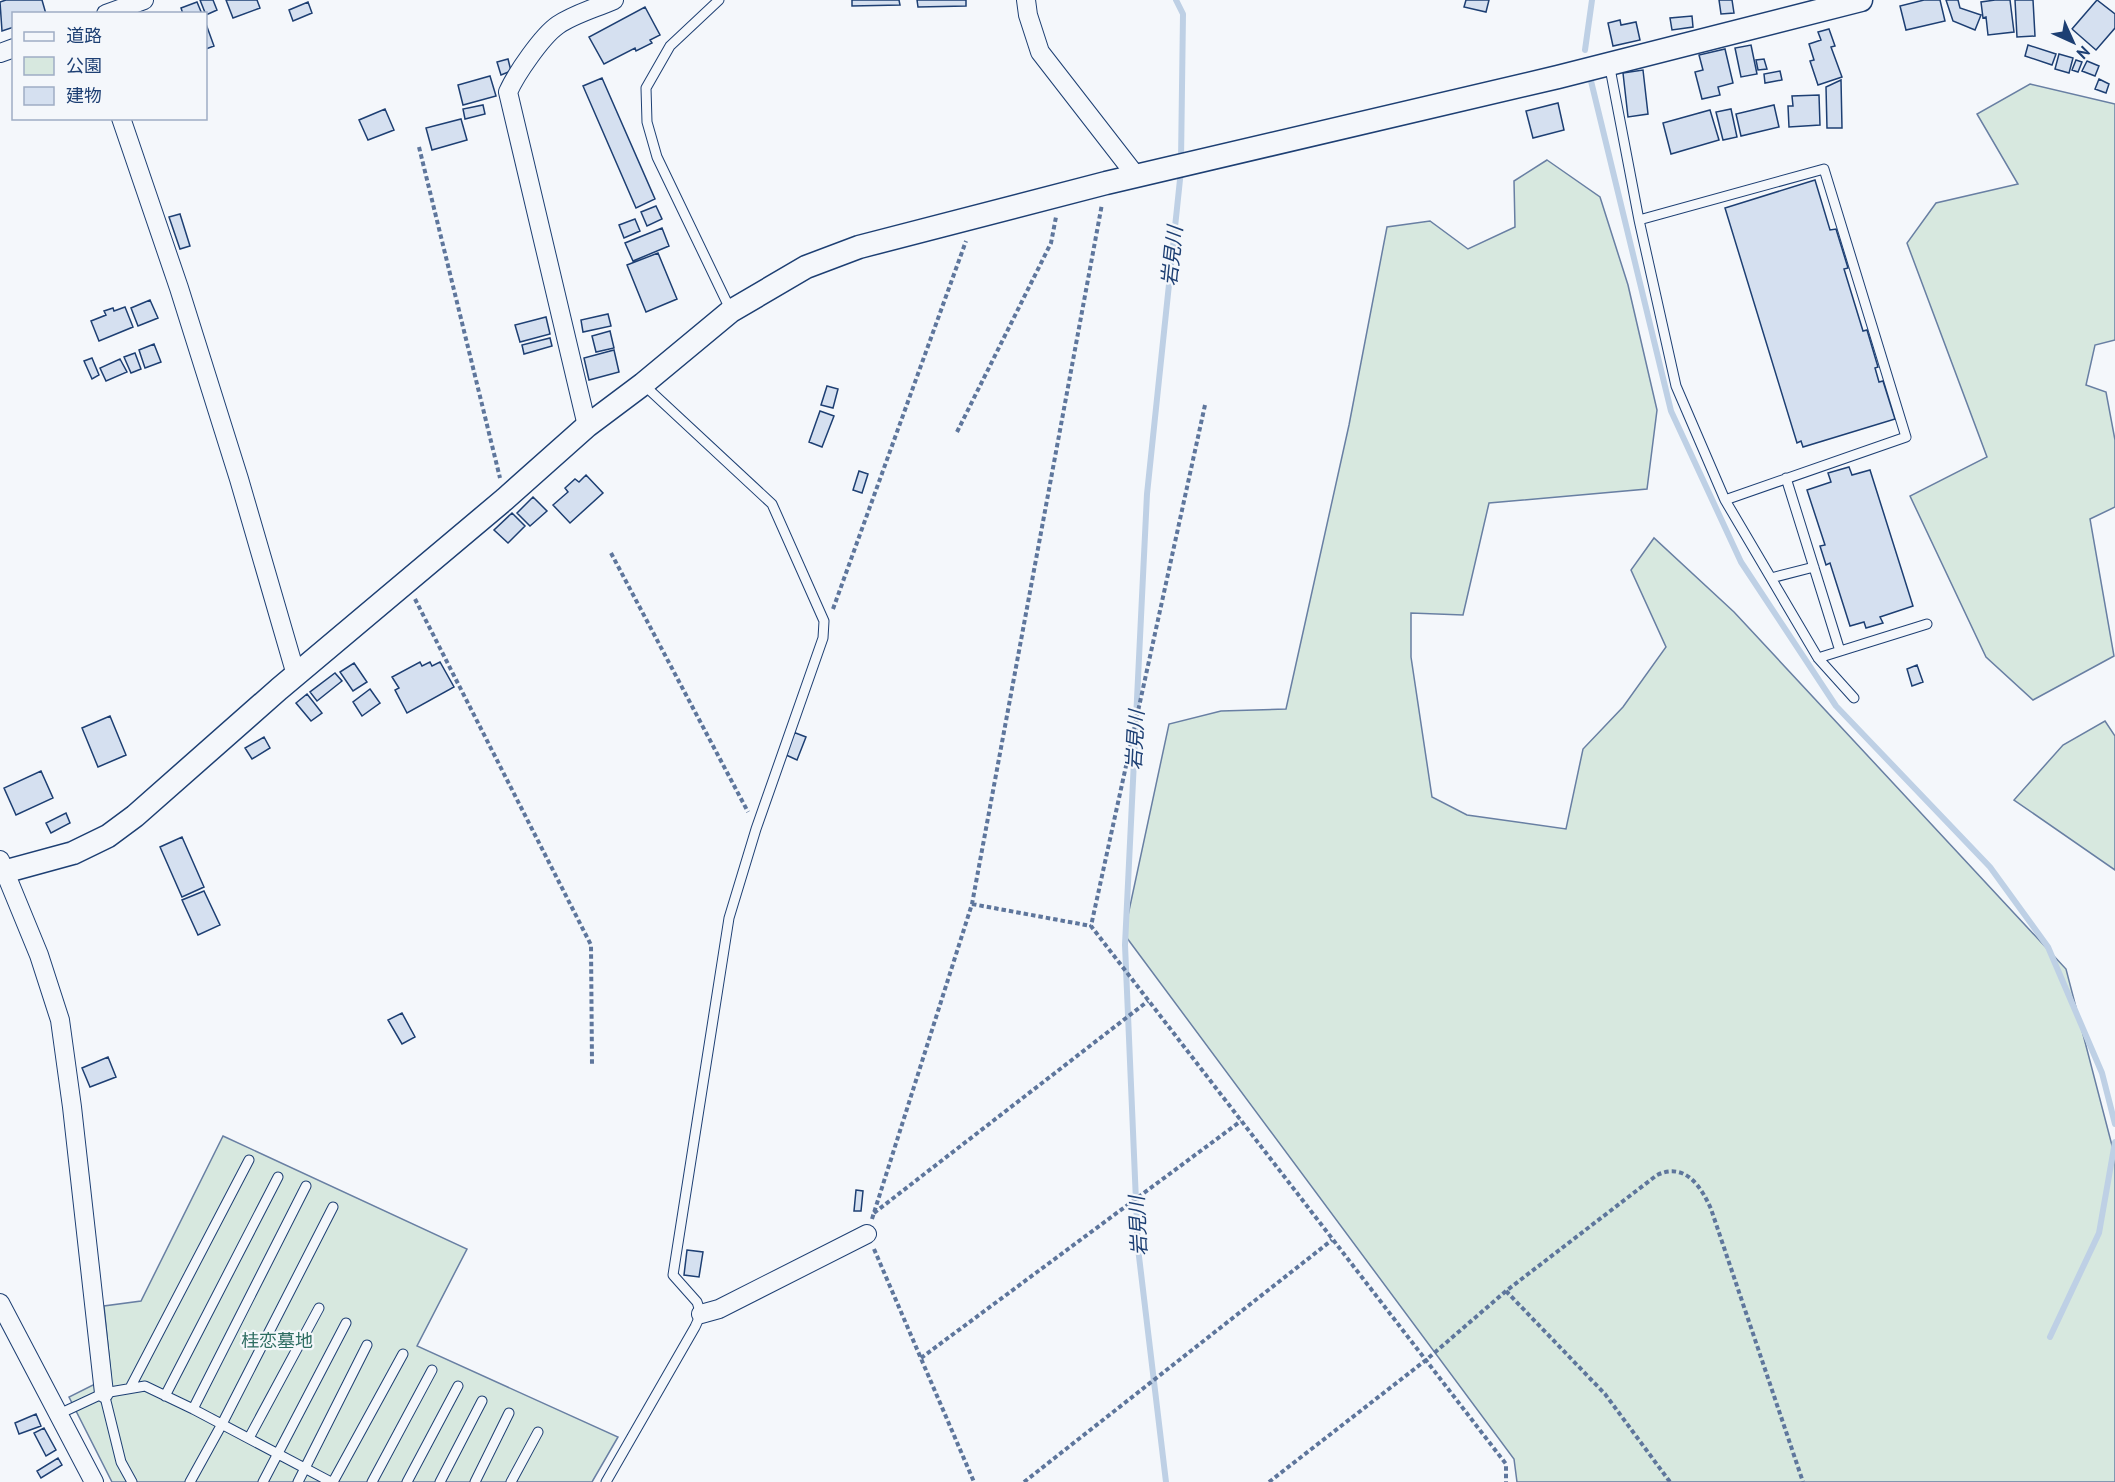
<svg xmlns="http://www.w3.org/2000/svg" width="2115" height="1482" viewBox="0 0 2115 1482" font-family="'PT Sans','Noto Sans JP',sans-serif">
	<rect width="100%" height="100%" fill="#f4f7fb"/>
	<path fill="#d7e8df" stroke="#687fa3" stroke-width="1.5" d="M2030 84 2115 104V340L2095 345 2086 385 2106 392 2115 440V507L2090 519 2114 656 2033 700 1986 657 1910 496 1987 457 1907 243 1936 203 2018 184 1977 114Z
		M1547 160 1600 197 1628 285 1657 410 1647 489 1489 503 1463 615 1411 613V657L1432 797 1467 815 1566 829 1583 749 1623 707 1666 647 1631 570 1654 538 1734 612 2066 969 2115 1157V1482H1517L1514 1459 1124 934 1169 724 1221 711 1286 709 1349 425 1387 227 1430 221 1468 249 1515 227 1514 181Z
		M2105 721 2115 736V870L2014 800 2063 745Z
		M223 1136 467 1249 417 1346 618 1437 592 1482H112L69 1397 111 1376 104 1306 141 1301Z"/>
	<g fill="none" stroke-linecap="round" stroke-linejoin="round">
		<path stroke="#bed0e5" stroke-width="6" d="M1176 0 1183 14 1181 160
			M1585 50 1592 0
			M1591 81 1671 411 1741 562 1836 706 1990 867 2048 947 2102 1073 2115 1124
			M2050 1337 2099 1233 2115 1142
			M1166 1482 1138 1248 1125 945 1147 494 1181 170"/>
	</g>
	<path fill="#d5e0f0" stroke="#1d3f73" stroke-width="1.5" d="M6 0H42L46 14H14V27L2 31 0 2Z
		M200 0H213L217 10 206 15Z
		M226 0H257L260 8 233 18Z
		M852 0H899L900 5 852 6Z
		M917 0H966V6L918 7Z
		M1466 0H1489L1486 12 1464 7Z
		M1719 0H1732L1734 13 1721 14Z
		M1924 0H1940L1945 21 1906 30 1900 6Z
		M1946 0H1958L1960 8 1981 15 1975 30 1953 21Z
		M1995 0H2010L2014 32 1988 35 1986 17 1983 18 1981 2Z
		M2015 0H2033L2035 36 2017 37Z
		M2097 0 2115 14V28L2096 50 2072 29Z
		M197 2 202 14H183L181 8Z
		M308 2 312 13 293 21 289 10Z
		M645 7 660 35 650 40 652 43 636 51 635 48 604 64 589 37Z
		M1692 16 1693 27 1672 30 1670 18Z
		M1620 20 1621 25 1636 22 1640 40 1613 46 1608 23Z
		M206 24 214 46 206 49Z
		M1829 29 1835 46 1831 47 1842 77 1818 85 1810 61 1814 60 1809 44 1821 40 1818 32Z
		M1751 45 1757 74 1741 77 1735 48Z
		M2028 45 2056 54 2052 65 2025 56Z
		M1725 49 1733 83 1718 87 1720 95 1702 99 1695 72 1703 70 1699 55Z
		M2059 54 2073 58 2069 73 2055 69Z
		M508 59 511 71 501 75 497 62Z
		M1764 59 1767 69 1758 70 1756 60Z
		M2076 60 2082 62 2078 72 2072 70Z
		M2087 61 2099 66 2095 76 2082 71Z
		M1643 70 1648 114 1628 117 1623 73Z
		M1780 71 1782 80 1765 83 1764 74Z
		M490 76 496 96 463 105 458 85Z
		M602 78 655 199 636 208 583 86Z
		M2099 79 2109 84 2106 93 2095 89Z
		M1841 80 1842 128H1827L1826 87Z
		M1819 95 1820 125 1789 127 1788 106H1793L1792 96Z
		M1558 103 1564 130 1533 138 1526 111Z
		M483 105 485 114 465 119 463 109Z
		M1774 105 1779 127 1741 136 1736 114Z
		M385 109 394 130 368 140 359 120Z
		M1731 109 1737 137 1723 140 1716 112Z
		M1710 110 1719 140 1671 154 1663 123Z
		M461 119 467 140 432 150 426 128Z
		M1815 180 1830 230 1836 229 1848 268 1844 269 1863 331 1867 330 1878 367 1875 368 1879 382 1883 381 1895 419 1803 447 1801 441 1797 443 1725 208Z
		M656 206 662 219 647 226 641 212Z
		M180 214 190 246 180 249 169 217Z
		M635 219 640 231 624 238 619 225Z
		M662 228 669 246 633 261 625 243Z
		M658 253 677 299 646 312 627 265Z
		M150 300 158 318 138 326 131 308Z
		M125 307 133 327 99 341 91 321 106 315 104 311 113 308 114 311Z
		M608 314 611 326 583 332 581 320Z
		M546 317 550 334 520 342 515 325Z
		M610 331 614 348 596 352 592 336Z
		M550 338 552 346 524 354 522 345Z
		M154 344 161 362 145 368 139 350Z
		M614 350 619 372 589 380 584 358Z
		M135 353 141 369 131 373 124 357Z
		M92 358 99 375 92 379 84 361Z
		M120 359 127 372 106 381 100 368Z
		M827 386 838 389 833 408 821 405Z
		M820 411 834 416 822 447 809 442Z
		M1849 467 1852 475 1870 470 1913 606 1880 617 1883 623 1866 628 1864 622 1850 626 1830 563 1826 565 1820 546 1825 545 1807 490 1831 482 1828 473Z
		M859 471 868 474 862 493 853 490Z
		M586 475 603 493 570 523 553 505 568 492 565 488 575 479 579 482Z
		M533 497 547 511 530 526 517 513Z
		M512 513 525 526 508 543 494 530Z
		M420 662 422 666 430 662 432 666 440 662 454 687 407 713 395 690 399 688 392 677Z
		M354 663 367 682 353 691 340 672Z
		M1917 665 1923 682 1912 686 1907 669Z
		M335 673 342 681 317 701 310 692Z
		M370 689 380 703 362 716 353 702Z
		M307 694 322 713 311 721 296 703Z
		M110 716 126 755 98 767 82 728Z
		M793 732 806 737 797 760 784 754Z
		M264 737 270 748 252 759 245 748Z
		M41 771 53 798 16 815 4 788Z
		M66 813 70 823 51 833 46 823Z
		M182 837 204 887 182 897 160 847Z
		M204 891 220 925 198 935 182 900Z
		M402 1013 415 1037 402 1044 388 1020Z
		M108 1057 116 1077 90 1087 82 1068Z
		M856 1190 863 1191 861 1211H854Z
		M687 1250 703 1252 699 1277 684 1275Z
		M36 1414 41 1426 19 1434 15 1423Z
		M44 1428 56 1450 46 1456 34 1433Z
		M58 1458 62 1465 41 1478 37 1471Z"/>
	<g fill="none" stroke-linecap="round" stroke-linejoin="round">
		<g stroke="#1d3f73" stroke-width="11">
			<path id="service" d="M719 0 670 46 646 88 647 122 657 157 731 311
				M1609 63 1639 220 1676 386 1725 500 1818 658 1854 698
				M1639 220 1824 169 1906 437 1725 500
				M1786 478 1840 651
				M1771 578 1814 567
				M1818 658 1927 624
				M130 1388 249 1160
				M104 1393 121 1462 132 1482
				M165 1396 278 1177
				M193 1409 306 1186
				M59 1414 104 1393 145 1386 193 1409 331 1482
				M249 1438 319 1308
				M190 1482 222 1424 333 1207
				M263 1482 346 1323
				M298 1482 367 1345
				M333 1482 403 1354
				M372 1482 432 1370
				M407 1482 458 1386
				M440 1482 482 1401
				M475 1482 509 1413
				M511 1482 538 1432
				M606 1482 695 1327 701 1314 697 1302 673 1275 729 918 756 829 823 638 824 621 772 504 644 385"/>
		</g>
		<g stroke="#1d3f73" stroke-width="20">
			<path id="minor" d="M1026 0 1028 15 1040 52 1137 177
				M106 14 144 0
				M0 53 14 48
				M121 118 179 288 239 479 296 675
				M587 426 508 92C516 74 542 36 558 25 574 14 596 8 614 0
				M0 860 39 955 60 1020 72 1107 104 1393
				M0 1303 94 1482
				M701 1314 719 1309 867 1234"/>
		</g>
		<g stroke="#1d3f73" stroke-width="25">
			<path id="tertiary" d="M0 873 73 853 108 836 135 816 279 689 505 499 587 426 643 384 731 311 806 267 859 247 1106 183 1558 77 1861 0"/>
		</g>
		<path stroke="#5e769c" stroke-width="4" stroke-dasharray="4.5 3" stroke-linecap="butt" d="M419 147 500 478
			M1205 405 1091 926 1506 1464V1482
			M957 432 1051 243 1056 217
			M611 553 748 812
			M415 599 591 945 592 1064
			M833 609 966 241
			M972 904 1091 926
			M874 1213 1148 1001
			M872 1219 972 904 1102 204
			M874 1249 974 1482
			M1506 1291 1605 1394 1670 1482
			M921 1358 1241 1121
			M1024 1482 1332 1240
			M1269 1482 1426 1360 1506 1291 1657 1175C1685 1162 1701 1186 1711 1209L1803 1482"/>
		<use href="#service" stroke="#f4f7fb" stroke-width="9"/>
		<use href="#minor" stroke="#f4f7fb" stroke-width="18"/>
		<use href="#tertiary" stroke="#f4f7fb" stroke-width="22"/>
	</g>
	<g text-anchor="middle" stroke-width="4.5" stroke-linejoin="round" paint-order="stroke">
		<g font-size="18" fill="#2c6c60" stroke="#f4f7fb">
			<text x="277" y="1347">桂恋墓地</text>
		</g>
		<g font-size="20" font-style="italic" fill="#1d3f73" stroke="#f4f7fb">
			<text transform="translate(1172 256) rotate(-84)" y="7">岩見川</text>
			<text transform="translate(1135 740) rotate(-87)" y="7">岩見川</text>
			<text transform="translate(1138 1226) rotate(-93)" y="7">岩見川</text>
		</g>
	</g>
	<rect x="12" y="12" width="195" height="108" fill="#f4f7fb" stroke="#9eadc5" stroke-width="1.5"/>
	<rect x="24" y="32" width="30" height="9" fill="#f4f7fb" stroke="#9eadc5" stroke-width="1.5"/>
	<text x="66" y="42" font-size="18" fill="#1d3f73">道路</text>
	<rect x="24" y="57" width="30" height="18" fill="#d7e8df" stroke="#9eadc5" stroke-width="1.5"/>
	<text x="66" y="72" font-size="18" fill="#1d3f73">公園</text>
	<rect x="24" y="87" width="30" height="18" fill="#d5e0f0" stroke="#9eadc5" stroke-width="1.5"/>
	<text x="66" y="102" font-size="18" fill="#1d3f73">建物</text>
	<g transform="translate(2073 42) rotate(135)" stroke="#f4f7fb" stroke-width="4.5" paint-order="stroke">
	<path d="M0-4.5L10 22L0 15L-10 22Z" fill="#1d3f73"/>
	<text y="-9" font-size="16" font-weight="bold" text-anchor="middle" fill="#1d3f73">N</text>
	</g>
</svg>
